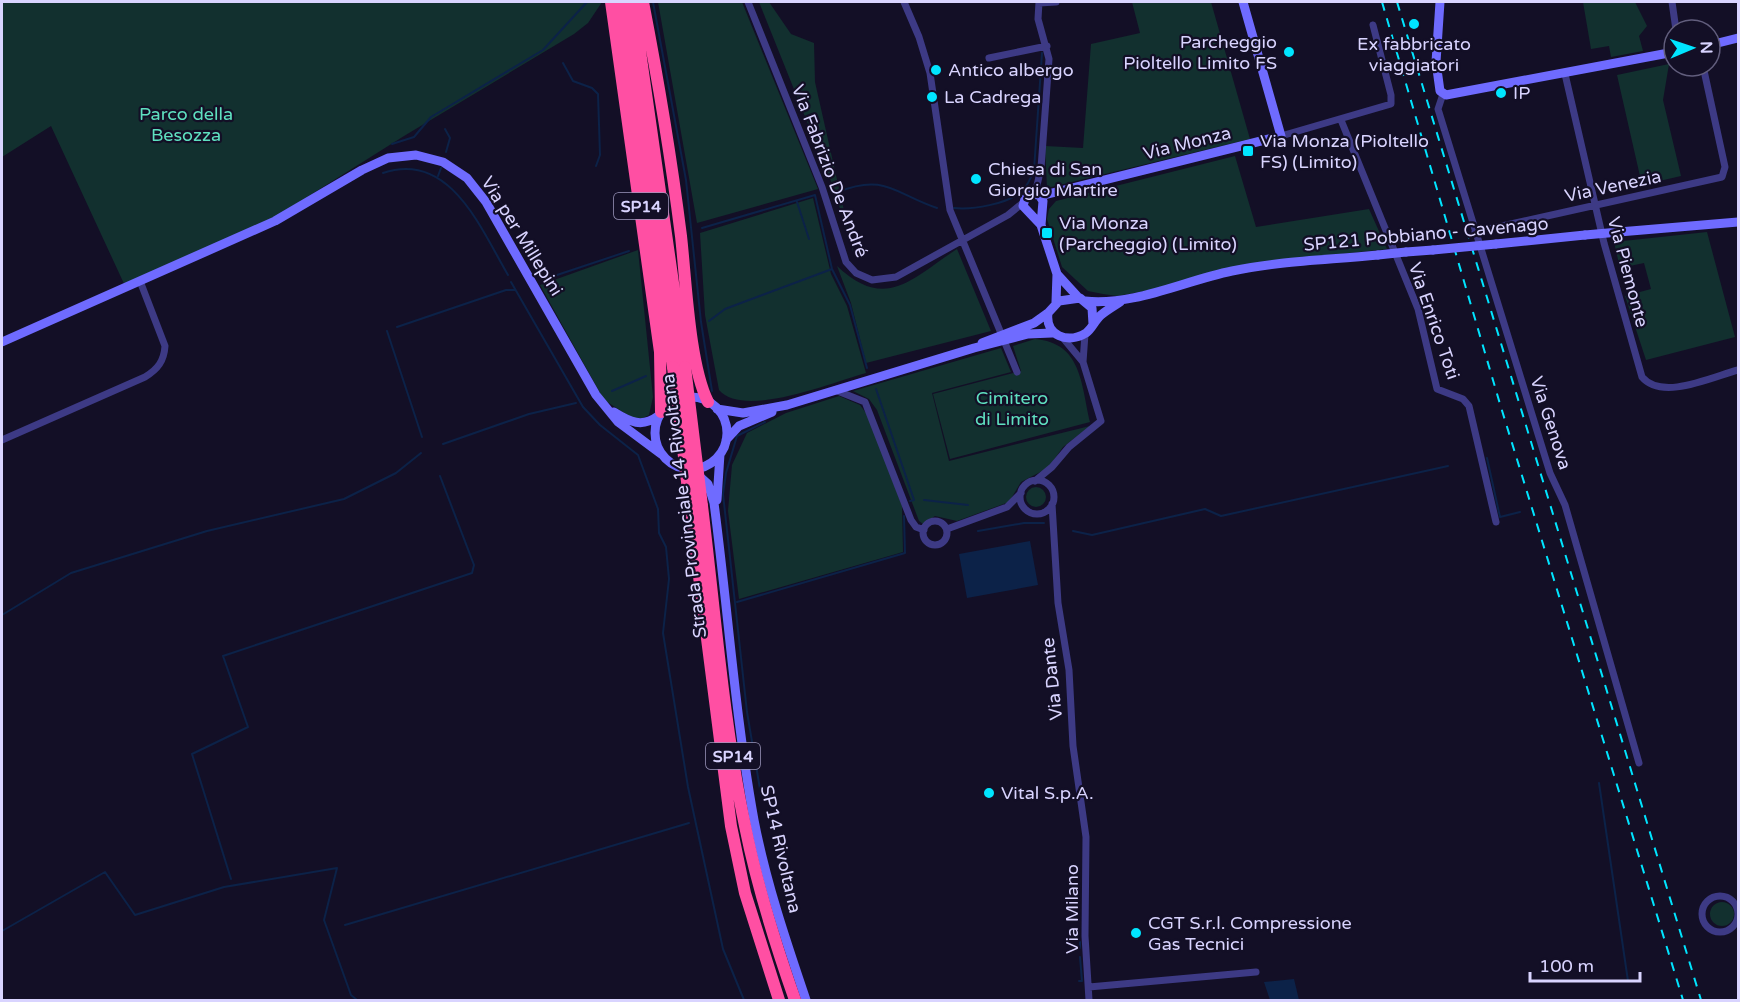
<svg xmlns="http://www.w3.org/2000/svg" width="1740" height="1002" viewBox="0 0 1740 1002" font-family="'Varela Round',sans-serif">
	<rect width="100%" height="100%" fill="#130f26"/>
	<path fill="#12302f" d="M2 2H602L588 23 574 34 404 136 261 226 126 288 51 126 2 157Z
		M658 2H742L818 189 697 223Z
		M759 2H769L791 34 814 43 815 82 854 255 834 189Z
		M1132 2H1211L1250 139 1047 188 1045 146 1083 148 1091 44 1140 33Z
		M1583 2H1635L1647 26 1639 36 1643 51 1611 57 1609 46 1591 49Z
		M1669 64 1663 100 1681 176 1642 185 1617 75Z
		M1235 156 1256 227 1369 209 1387 249 1247 264 1151 290 1117 296 1103 294 1088 291 1062 267 1047 219 1049 209 1056 201Z
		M813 198 831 274 847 306 866 373C833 382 744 419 719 390L705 315 700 233Z
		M1707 232 1735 337 1646 360 1625 296 1651 289 1644 263 1620 268 1614 242Z
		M957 249 991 331 866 363 851 303 837 266C886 312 911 279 957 249Z
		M638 250 653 397 649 415 637 421 604 400 540 285Z
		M1035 339C1082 343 1081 384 1090 422L950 459 933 394 1021 371 1013 346Z
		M1001 348 1011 372 932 393 949 461 1090 426 1063 447 1048 468 1021 482 1009 502 957 521 935 516 923 524 919 521 877 410 869 399 853 391Z
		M839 396 860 405 869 417 902 506 903 552 739 599 728 511 732 465 747 433 786 413Z
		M1026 497a10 10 0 1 1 20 0a10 10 0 1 1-20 0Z
		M1710 914a12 12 0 1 1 24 0a12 12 0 1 1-24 0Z"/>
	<path fill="#0c2248" d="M1030 541 1038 585 967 598 959 554Z
		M1294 979 1299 1000H1270L1264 982Z"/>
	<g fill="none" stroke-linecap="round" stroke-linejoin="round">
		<path stroke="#0c2248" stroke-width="2" d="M653 2 686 180 701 322 712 391
			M563 63 573 81 592 88 598 94 600 155 596 166
			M445 129 450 138 446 152
			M392 144 414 137 431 117 543 50 587 2
			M383 173C450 150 481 229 508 275
			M438 176 441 168
			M838 192C885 173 895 194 937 208
			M797 202 809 239
			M954 208C972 210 1008 204 1022 191 1028 185 1031 178 1034 170L1042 53
			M702 228 815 195 832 269 850 305 867 368
			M551 277 629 251
			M511 282 583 407 600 425 638 455 658 509 659 533 666 547 669 579 663 633 688 787 723 949 744 1000
			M709 321 725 309 832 269
			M397 327 506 290H515
			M387 331 422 437
			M876 389 914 500 910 501
			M612 391 646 376
			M443 444 529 414 576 403
			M1487 458 1500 517 1520 512
			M924 500 968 505
			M978 531 1024 523H1044
			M1073 531 1092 535 1205 509 1221 516 1448 466
			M737 602 905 553 904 516
			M2 615 71 573 207 531 344 499 396 473 421 453
			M1599 783 1628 981
			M761 795 747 712 723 494 726 473 737 436 765 422
			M231 879 192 754 248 727 223 656 472 573 474 565 440 476
			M345 925 689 823
			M2 931 105 872 135 915 224 887 337 868 324 920 351 995 357 1000
			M1080 942V948
			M1079 981H1082L1080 957"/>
		<path stroke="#3d3a85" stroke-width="7" d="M748 2 822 187 846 262 856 273 872 280 896 277 1008 215 1024 202
			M904 2 919 37 930 73 950 210 1017 372
			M1672 2 1676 30
			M1039 3 1056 2
			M989 58 1047 46
			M1565 74 1604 243 1642 377C1662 401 1712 377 1738 370
			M1443 94 1438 109 1550 473 1565 505 1639 763
			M1341 120 1418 309 1437 389 1463 399 1469 406 1496 522
			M1281 136 1391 104V95L1373 25
			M1035 194 1041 168 1049 59 1038 19 1039 2
			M1475 232 1722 177 1725 167 1703 66
			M1063 338 1083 362
			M835 390 865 402 911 520 916 527 924 530
			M2 440 145 377C158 369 164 361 165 346L140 281
			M1020 497a17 17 0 1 1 34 0a17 17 0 1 1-34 0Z
			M1035 481 1052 467 1069 447 1101 421 1083 362 1085 334
			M1052 504 1058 603 1069 670 1073 746 1086 837 1085 936 1089 1000
			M923 533a12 12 0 1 1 24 0a12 12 0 1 1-24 0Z
			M947 529 1007 507 1021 493
			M1702 914a18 18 0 1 1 36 0a18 18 0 1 1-36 0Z
			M1089 987 1256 972"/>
		<path stroke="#6f6bff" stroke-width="9" d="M1440 2 1436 62 1440 91 1446 95 1674 52
			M1710 45 1738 38
			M1040 196 1281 136 1243 2
			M1041 225 1043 201 1039 195 1030 194 1025 199 1023 206 1041 225 1057 274 1056 302
			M1619 232 1738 222
			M1496 244 1585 235
			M1406 252 1433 250
			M1057 274 1078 297
			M1085 301C1135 306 1183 281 1232 271 1279 261 1329 260 1378 255
			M1093 324 1092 308 1080 298 1059 301 1048 313C1045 336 1068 344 1086 333 1092 329 1095 320 1101 315 1107 310 1114 306 1120 302
			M2 342 275 221 362 170 388 158 416 155 443 162 467 178 486 202 596 395 618 422 661 454
			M982 343 1034 323 1048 313
			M655 433a36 36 0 1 1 72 0a36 36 0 1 1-72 0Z
			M717 409 743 413 787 405 974 348 1028 334 1052 333
			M614 412C630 422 642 428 658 416
			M726 440 739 426 772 412
			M697 474 708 484 714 503C728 609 735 715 754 820 766 882 786 941 806 1000
			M717 500 720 454"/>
		<path stroke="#ff4fa3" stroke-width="12" d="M611 2 660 352 661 412
			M621 2 673 367
			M633 2 685 367
			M643 2C658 79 671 157 681 236 686 280 689 364 708 402
			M690 506 731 826 745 893 779 1000
			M702 506C715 612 723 721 745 826 757 886 775 943 795 1000"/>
		<path stroke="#00e5ff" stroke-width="2" stroke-dasharray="9 8" stroke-linecap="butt" d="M1382 2 1500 404 1683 1000
			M1397 2 1701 1000"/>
		<path stroke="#6f6bff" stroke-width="9" d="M1585 235 1619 232
			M1433 250 1496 244
			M1378 255 1406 252"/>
		<path stroke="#ff4fa3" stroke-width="12" d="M673 367 690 506
			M685 367 702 506"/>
	</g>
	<g fill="#00e5ff" stroke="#130f26" stroke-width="2">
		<circle cx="1414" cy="24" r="6"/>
		<circle cx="1289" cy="52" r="6"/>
		<circle cx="936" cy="70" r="6"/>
		<circle cx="1501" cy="93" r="6"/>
		<circle cx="932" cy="97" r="6"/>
		<rect x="1242" y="145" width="12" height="12" rx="3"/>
		<circle cx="976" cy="179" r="6"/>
		<rect x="1041" y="227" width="12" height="12" rx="3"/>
		<circle cx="989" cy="793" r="6"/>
		<circle cx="1136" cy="933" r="6"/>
	</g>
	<g text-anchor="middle" stroke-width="4.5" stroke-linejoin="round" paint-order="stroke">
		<g fill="#130f26" stroke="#9e99be" stroke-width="1.5">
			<rect x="614" y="193" width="54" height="26" rx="4.5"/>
			<rect x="706" y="743" width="54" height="26" rx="4.5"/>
		</g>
		<g font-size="16" font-weight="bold" fill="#d9d4ff">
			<text x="641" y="212">SP14</text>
			<text x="733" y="762">SP14</text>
		</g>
		<g font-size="18" fill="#d9d4ff" stroke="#130f26" text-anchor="start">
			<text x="1277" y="48" text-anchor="end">Parcheggio<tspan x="1277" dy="21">Pioltello Limito FS</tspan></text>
			<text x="1414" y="50" text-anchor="middle">Ex fabbricato<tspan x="1414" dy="21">viaggiatori</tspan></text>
			<text x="948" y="76">Antico albergo</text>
			<text x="1513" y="99">IP</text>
			<text x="944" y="103">La Cadrega</text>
			<text x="1260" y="147">Via Monza (Pioltello<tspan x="1260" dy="21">FS) (Limito)</tspan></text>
			<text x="988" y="175">Chiesa di San<tspan x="988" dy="21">Giorgio Martire</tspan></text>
			<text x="1059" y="229">Via Monza<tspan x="1059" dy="21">(Parcheggio) (Limito)</tspan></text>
			<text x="1001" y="799">Vital S.p.A.</text>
			<text x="1148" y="929">CGT S.r.l. Compressione<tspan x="1148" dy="21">Gas Tecnici</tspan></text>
		</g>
		<g font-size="18" fill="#5fe0c0" stroke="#130f26">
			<text x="186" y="120">Parco della<tspan x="186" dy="21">Besozza</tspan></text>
			<text x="1012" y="404">Cimitero<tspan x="1012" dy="21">di Limito</tspan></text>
		</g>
		<g font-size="18" fill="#d9d4ff" stroke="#130f26">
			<text transform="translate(1187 143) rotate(-14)" y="6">Via Monza</text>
			<text transform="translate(830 171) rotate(69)" y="6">Via Fabrizio De André</text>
			<text transform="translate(1613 186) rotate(-12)" y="6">Via Venezia</text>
			<text transform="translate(1426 234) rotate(-5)" y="6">SP121 Pobbiano - Cavenago</text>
			<text transform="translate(522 236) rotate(58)" y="6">Via per Millepini</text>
			<text transform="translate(1628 272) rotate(75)" y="6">Via Piemonte</text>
			<text transform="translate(1434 321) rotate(71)" y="6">Via Enrico Toti</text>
			<text transform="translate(1551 423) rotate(72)" y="6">Via Genova</text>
			<text transform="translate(684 506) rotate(-97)" y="6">Strada Provinciale 14 Rivoltana</text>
			<text transform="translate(1052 679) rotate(-96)" y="6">Via Dante</text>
			<text transform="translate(781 849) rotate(77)" y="6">SP14 Rivoltana</text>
			<text transform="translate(1072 909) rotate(-90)" y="6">Via Milano</text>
		</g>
	</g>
	<rect width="1740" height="1002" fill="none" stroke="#d9d4ff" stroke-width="6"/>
	<g transform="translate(1692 48) rotate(88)"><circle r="28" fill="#130f26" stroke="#625e7d" stroke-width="1.5"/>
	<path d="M0-4.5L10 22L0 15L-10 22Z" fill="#00e5ff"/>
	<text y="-9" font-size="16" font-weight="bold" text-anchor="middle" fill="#d9d4ff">N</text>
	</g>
	<path d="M1530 972v9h110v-9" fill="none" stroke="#d9d4ff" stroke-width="3"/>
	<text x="1539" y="972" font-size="18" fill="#d9d4ff" stroke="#130f26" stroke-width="4.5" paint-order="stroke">100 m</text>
</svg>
